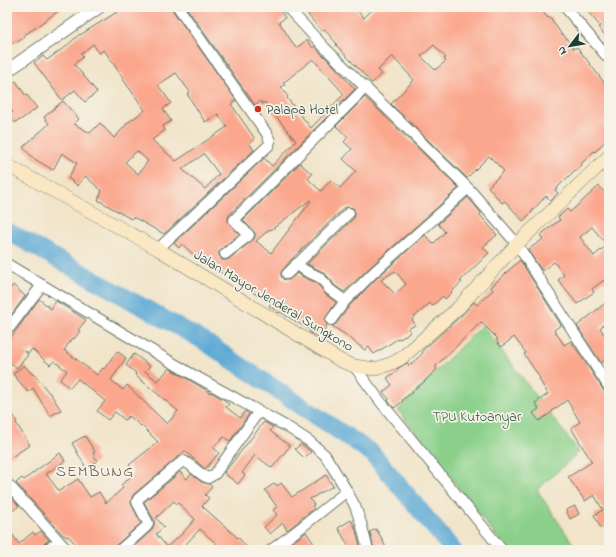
<svg xmlns="http://www.w3.org/2000/svg" width="616" height="557" viewBox="0 0 616 557" font-family="'Indie Flower',sans-serif">
	<rect width="100%" height="100%" fill="#f7f3e8"/>
	<filter id="ink" filterUnits="userSpaceOnUse"><feTurbulence type="fractalNoise" baseFrequency=".025" numOctaves="2"/><feDisplacementMap in="SourceGraphic" scale="8" xChannelSelector="R" yChannelSelector="G"/><feConvolveMatrix kernelMatrix="1 2 1 2 8 2 1 2 1" color-interpolation-filters="sRGB"/></filter>
	<filter id="wash" filterUnits="userSpaceOnUse"><feTurbulence type="fractalNoise" baseFrequency=".012" numOctaves="4" result="noise"/><feDisplacementMap in="SourceGraphic" scale="16" xChannelSelector="R" yChannelSelector="G"/><feGaussianBlur stdDeviation="0.9" result="paint"/><feColorMatrix in="noise" values="0 0 0 0 0 0 0 0 0 0 0 0 0 0 0 0 0 1.4 0 .05"/><feComposite in="paint" operator="in"/></filter>
	<g filter="url(#wash)">
		<rect width="100%" height="100%" fill="#f1e4c9"/>
		<path fill="#8ad08a" stroke="#54865f" d="M482 325 579 452 537 490 577 550H507L398 410Z"/>
		<g fill="none" stroke-linecap="round" stroke-linejoin="round">
			<path stroke="#5aa8d4" stroke-width="18" d="M7 231 202 340 372 453 453 550"/>
		</g>
		<g id="blocks">
			<path fill="#fba78e" fill-rule="evenodd" d="M7 7H64L40 24V25L24 35 25 37 17 42 16 41 7 46Z
				M125 7H172L173 11 236 100 231 104 255 139 249 143 254 150 164 234 133 217 131 219 98 200 102 191 85 176 78 186 68 178 77 163 62 153 53 170 33 158 23 147 49 124 44 117 63 101 79 119 74 124 90 133 100 123 114 138 126 125V124L145 110 122 78H123L104 50 99 53 93 44 81 54 83 57 74 64 97 92 85 102 75 90 62 100 34 63 43 56 47 60 62 49H63L80 34V35ZM176 73 190 92 187 94 205 122 218 114 227 127 176 161 152 140 165 130 163 126 171 121 163 109 171 103 158 85ZM137 151 148 161 138 174 125 162ZM204 154 219 174 205 189 182 169Z
				M186 7H278L285 18 279 22 296 48 307 40 313 48 315 46 323 56V55L334 66 355 89 229 215 228 219V222L239 234 219 251V255L222 260H226L229 259 253 240 255 237V233L243 220 300 163 312 174 308 179 321 191 331 180 340 188 356 171 343 159 352 149 344 142 348 137 336 126 365 97 459 188 369 268 344 292 334 285 331 280 323 272 307 264 354 218 355 215V212L353 208 348 207 344 208 291 260 281 272V276L283 279 286 280H289L297 273 303 277 315 282 321 288 325 294 336 302 325 319V322L327 325 324 331 322 330 318 337 309 332 310 330 280 312 279 313 269 306 271 303 247 289 248 288 227 271 225 275 217 270 215 272 209 266 210 264 198 254 196 257 182 244 179 248 174 243 264 158 272 166 296 141 270 109 265 102 262 104 261 101 255 105ZM313 59 344 94 311 128 287 98 288 97 281 87 285 85 283 83ZM310 200 311 201 271 253 256 241 270 229 271 230Z
				M318 7H354L364 18 375 7H535L539 12 542 11 548 18 550 17 562 35 563 34 574 49 577 47 609 89V137L595 152 594 151 581 164 582 165 577 171 575 170 555 190 558 193 555 196 551 201 546 196 532 211V212L523 221 505 201 502 203 488 187 504 171 489 156 467 178 391 104 414 80 392 56 378 70 382 74 372 83 336 45 337 44 324 29 322 31 308 15ZM434 45 446 58 444 59 446 61 435 70 421 56Z
				M584 7H609V40L598 27 600 26Z
				M16 81 26 96 27 95 37 108 19 121 18 120 15 123 9 115 13 112 9 108 11 106 7 100V87Z
				M599 186 609 198V286L604 280 592 289 594 292 577 304 558 280 564 275 554 262 542 271 528 250 543 239 540 235 560 220 558 217 567 209 570 212ZM592 227 607 245 594 256 580 237Z
				M468 197 481 213 480 215 497 235 483 247 489 253 460 281 462 282 451 292H452L445 299 443 296 432 306 430 303 412 319 415 325 408 329 411 332 400 339 399 338 374 354 368 346 365 350 343 333 332 326 336 324 350 305 377 278 425 235 433 244 445 232 438 224ZM395 271 406 284 395 294 381 280Z
				M520 260 561 325 554 330 564 345 571 341 604 391 609 397V523L601 528 594 515 603 510 594 495 585 501 568 477 592 462 571 428 580 422 567 400 552 411V412L539 421 533 413 539 409 535 403 548 394 539 379 540 378 524 354 526 353 514 337 501 347 496 340 498 339 481 322 435 367 437 369 423 383 412 391 413 392 402 400 403 401 394 408 388 401 389 399 383 392 392 385 387 378 398 370 397 369 407 363 409 366 423 353 422 351 463 314 474 302 477 305 493 290 491 287Z
				M7 285 11 288 13 285 25 296 10 317 7 315Z
				M39 299 51 309 56 301 86 320 78 330 80 331 74 339 73 338 64 350 97 375 103 368 104 369 117 351 126 358 111 380 123 390 127 385 167 424 178 411 135 375 136 373 126 365 134 354 150 366 145 371 157 381 160 377 161 378 169 368 206 390 210 393 211 392 223 399 229 404 226 407 240 418 245 411 249 414 230 441 224 437 213 447 219 453 205 469 185 451 134 494 132 497 131 503 141 523 116 545 114 550H82L68 536 66 537 64 535H63L16 483 22 478 24 480 41 467 60 453 65 461 46 474 59 491 78 479 90 497 99 492 106 503 123 488 121 485 134 474 129 465 158 442 141 425V426L129 416 125 420 115 412 108 420 97 411 105 401 78 379 70 388 60 380 67 371 54 361 50 365 32 349 29 353 25 351 28 355 17 368 7 360V343Z
				M609 300V320L600 328 609 342V357L601 363 577 326Z
				M24 365 33 375 34 374 49 393H50L61 410 50 416 33 388 28 392 13 374Z
				M7 409 12 416 13 415 17 422 16 423 30 445 10 458 7 453Z
				M264 422 273 427 270 431 290 446 272 468 255 455 242 473 245 475 238 484 224 473Z
				M85 436 95 452 93 453 97 461 86 468 72 443Z
				M301 444 311 452 304 458 295 449Z
				M180 472 187 479 191 474 201 482 209 484 212 487 205 495 209 498 202 506 238 538H239L249 550H223L200 529 184 546 188 550H130L151 531 154 525V520L144 502ZM174 501 177 504 178 503 195 519 183 533 167 547 156 534 164 527 156 518Z
				M326 475 333 486 310 499 314 505 312 506 314 509 299 520V521L287 530 283 523 270 534 264 527 277 515 273 510 277 507 265 490 275 483 277 486 281 483 292 497Z
				M7 493 19 506 7 515Z
				M575 506 579 514 570 519 566 510Z
				M351 520 355 527 361 550H351L338 528Z
				M7 527 19 544 33 532 35 535 41 531 49 540 42 545 40 550H7Z
				M376 529 381 537 387 550H374L370 532Z
				M306 532 318 550H282Z"/>
		</g>
	</g>
	<g filter="url(#ink)">
		<use href="#blocks" fill-opacity="0" stroke="#687768" stroke-width="1"/>
		<g fill="none" stroke-linecap="round" stroke-linejoin="round">
			<g stroke="#687768" stroke-width="12">
				<path id="minor" d="M287 7 325 48 469 189 517 244 609 387
					M565 7 609 59
					M158 249 269 145 270 141 267 134 178 7
					M225 254 249 235 234 220 366 87
					M7 264 188 372 289 428 309 441 325 455 347 491 355 506 361 523 368 550
					M296 264 306 271 319 277 326 284 329 289 345 301
					M287 274 349 213
					M331 320 345 301 373 273 445 209 468 188
					M10 327 42 285
					M354 366 380 401 502 550
					M7 483 67 550
					M46 550 59 541
					M120 550 147 526 148 523 137 502 138 499 179 464 184 461C193 466 199 474 208 478L215 474 259 411
					M271 550 298 530 347 491"/>
			</g>
			<g stroke="#687768" stroke-width="14">
				<path id="tertiary" d="M7 71 99 7"/>
			</g>
			<g stroke="#687768" stroke-width="14">
				<path id="secondary" d="M7 165 158 249 341 361 354 366 376 369 392 363 400 359 412 349 458 308 517 244 609 156"/>
			</g>
			<use href="#minor" stroke="#fff" stroke-width="10"/>
			<use href="#tertiary" stroke="#fff" stroke-width="12"/>
			<use href="#secondary" stroke="#fae7c3" stroke-width="13"/>
		</g>
	</g>
	<circle fill="#c8321e" stroke="#f7f3e8" stroke-width="1.5" cx="258" cy="109" r="4"/>
	<g text-anchor="middle" stroke-width="3.5" stroke-linejoin="round" paint-order="stroke">
		<g font-size="14" fill="#1f3d34" stroke="#f7f3e8" text-anchor="start">
			<text x="266" y="114">Palapa Hotel</text>
		</g>
		<g font-size="14" fill="#1f3d34" stroke="#f7f3e8">
			<text transform="translate(274 300) rotate(31)" y="5">Jalan Mayor Jenderal Sungkono</text>
		</g>
		<g font-size="14" fill="#345a45" stroke="#f7f3e8">
			<text x="477" y="421">TPU Kutoanyar</text>
		</g>
		<g font-size="16" letter-spacing="1" fill="#6c6254" stroke="#f7f3e8">
			<text x="95" y="476">SEMBUNG</text>
		</g>
	</g>
	<rect width="616" height="557" fill="none" stroke="#f7f3e8" stroke-width="24"/>
	<g transform="translate(570 46) rotate(239)" stroke="#f7f3e8" stroke-width="3" paint-order="stroke">
	<path d="M0-3L7 15L0 10L-7 15Z" fill="#1f3d34"/>
	<text y="-6" font-size="11" font-weight="bold" text-anchor="middle" fill="#1f3d34">N</text>
	</g>
</svg>
